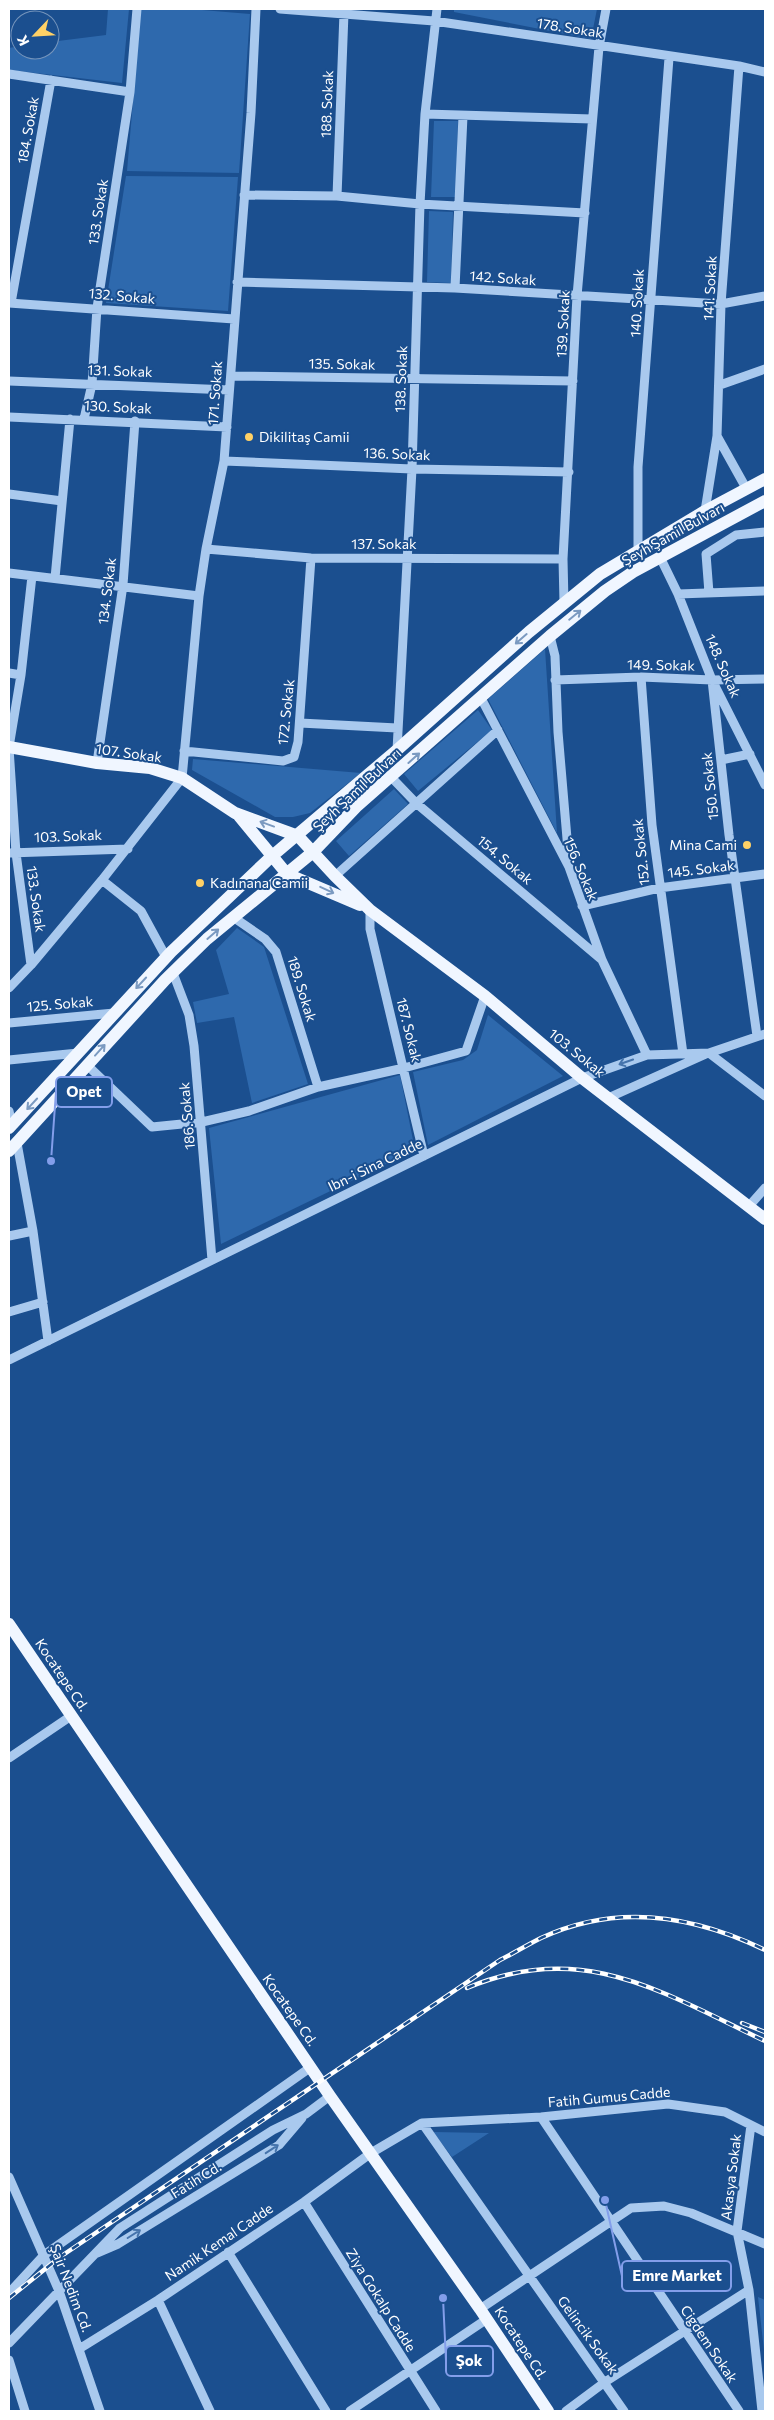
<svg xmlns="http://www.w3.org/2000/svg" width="774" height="2420" viewBox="0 0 774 2420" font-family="Commissioner,sans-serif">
	<rect width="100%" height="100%" fill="#1b4f8f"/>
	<path fill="#2e69ad" d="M108 9H129L122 83 9 70V48L20 46V50H50V42L106 35Z
		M141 9H190L250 14 239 173 127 171Z
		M454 9H597L591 39 454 12Z
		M434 121H458L456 197H431Z
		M126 176 238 177 228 311 106 303Z
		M429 211 453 212 451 283 427 282Z
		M545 649 557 833 488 699Z
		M478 710 492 730 418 791 404 774Z
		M193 759 361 773 310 813 293 817H275L192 770Z
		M394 789 408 804 349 856 336 841Z
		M237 928 264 947 308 1084 252 1103 234 1017 197 1023 193 1002 229 994 216 950Z
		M488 1015 563 1076 428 1145 413 1072 463 1060 477 1050Z
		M400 1075 415 1150 221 1244 209 1128Z
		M433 2132 489 2133 452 2157Z
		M758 2297 765 2300V2359Z"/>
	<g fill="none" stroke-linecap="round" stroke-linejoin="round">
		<path stroke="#a9c9ee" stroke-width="9" d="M280 9 434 21 739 66 765 72
			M9 74 130 92
			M425 114 592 119
			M244 195 337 196 420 204 585 213
			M337 196 344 13
			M237 282 455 288 721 304 765 296
			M455 288 463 116
			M9 303 234 319
			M11 303 51 80
			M231 376 573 381
			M9 381 229 390
			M720 385 765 369
			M9 417 227 427
			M84 419 92 384 97 308 130 92 137 9
			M717 436 746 488
			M224 461 412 469 569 472
			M9 494 62 501
			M705 511 717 436 721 304 739 66
			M206 549 311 558 563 559
			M638 550V467L669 58
			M660 557 678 594 712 680 765 785
			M9 573 199 596
			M55 578 70 419
			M709 593 706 554 736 535 765 532
			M678 594 765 591
			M564 603 563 559 577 296 599 47 606 9
			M550 636 555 656 558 732 569 862
			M9 673 21 675
			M641 677 652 825 683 1054
			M555 680 641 677 712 680 765 679
			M712 680 729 835 757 1036
			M481 698 569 867 602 960 647 1055
			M300 723 397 728
			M9 747 21 675 32 576
			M9 748 16 853 31 965
			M397 750 412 469 420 204 425 114 437 9
			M184 751 283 761 294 757 298 742 311 558
			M721 760 750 754
			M97 763 123 585 135 421
			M392 778 416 803 601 959
			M9 853 128 849
			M335 876 498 730
			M582 906 659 888 765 874
			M370 910V929L424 1156
			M233 917 265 939 276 952 318 1087
			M166 957 141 911 102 880 182 778 199 596 206 549 224 461 251 113 256 9
			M173 973 189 1015 194 1046 212 1260
			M9 988 31 965 102 880
			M9 1023 114 1013
			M709 1053 765 1096
			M9 1060 78 1053
			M87 1065 152 1127 202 1122 249 1111 318 1087 404 1068 466 1051 485 996
			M608 1098 706 1054
			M9 1111 12 1125H9
			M17 1143 33 1231 48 1341
			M750 1205 765 1188
			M9 1236 33 1231
			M9 1312 43 1302
			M9 1360 582 1078 647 1055 709 1053 765 1034
			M9 1758 71 1716
			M541 2117 739 2411
			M422 2123 624 2411
			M751 2125 737 2231 749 2290 762 2411
			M9 2177 59 2291 100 2411
			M304 2202 436 2411
			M228 2252 326 2411
			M97 2253 118 2244 279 2145 302 2118
			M9 2293 44 2255 311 2067
			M158 2300 210 2411
			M480 2309 631 2208 664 2206 691 2213 765 2244
			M9 2343 120 2228 273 2130 306 2114 330 2096
			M79 2349 158 2300 304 2202 371 2153 422 2123 541 2117 668 2104 725 2112 765 2132
			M9 2360 25 2411
			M350 2411 487 2319
			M566 2411 605 2382 749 2290"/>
		<path stroke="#f0f6ff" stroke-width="12" d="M9 747 97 763 150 768 182 778 235 813 298 836 335 876 370 910 485 996 582 1078 765 1219
			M239 816 287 874 360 905
			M9 1128 171 952 271 857 397 750 529 632 600 574 705 511 765 479
			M9 1151 165 980 207 939 313 852 356 807 550 636 605 591 633 572 765 501
			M9 1624 330 2096 480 2309 548 2411"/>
		<g stroke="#fff" stroke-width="4.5">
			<path id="rail" d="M467 1988C583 1939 663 1993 765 2041
				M742 2023 765 2032
				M9 2298 60 2257 500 1960C514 1953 527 1945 541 1938 616 1903 693 1915 765 1950"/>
		</g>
		<use href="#rail" stroke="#1b4f8f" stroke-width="2.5" stroke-dasharray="8" stroke-linecap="butt"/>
	</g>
	<defs><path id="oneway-shaft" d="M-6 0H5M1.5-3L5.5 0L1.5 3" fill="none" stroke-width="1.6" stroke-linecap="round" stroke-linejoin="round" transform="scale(1.25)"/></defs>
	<g stroke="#7b9ac1">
		<use href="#oneway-shaft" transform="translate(575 615) rotate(-39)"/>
		<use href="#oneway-shaft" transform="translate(521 639) rotate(139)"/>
		<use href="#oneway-shaft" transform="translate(414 758) rotate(-42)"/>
		<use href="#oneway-shaft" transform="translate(267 824) rotate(-160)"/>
		<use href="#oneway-shaft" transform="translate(327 890) rotate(25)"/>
		<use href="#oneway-shaft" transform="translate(213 934) rotate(-41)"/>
		<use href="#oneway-shaft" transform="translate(141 983) rotate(133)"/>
		<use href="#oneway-shaft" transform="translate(100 1050) rotate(-48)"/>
		<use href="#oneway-shaft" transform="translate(32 1104) rotate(133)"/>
	</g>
	<g stroke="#4674ac">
		<use href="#oneway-shaft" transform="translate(626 1062) rotate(161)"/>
		<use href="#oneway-shaft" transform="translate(272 2149) rotate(-33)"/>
		<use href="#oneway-shaft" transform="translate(134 2234) rotate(-32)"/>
	</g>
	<g fill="#ffd166" stroke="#1b4f8f" stroke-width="2">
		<circle cx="249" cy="437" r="5"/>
		<circle cx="747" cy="845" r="5"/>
		<circle cx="200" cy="883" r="5"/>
	</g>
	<g text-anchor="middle" stroke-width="4" stroke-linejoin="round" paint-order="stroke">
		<g font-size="14" fill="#fff" stroke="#1b4f8f">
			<text transform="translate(570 28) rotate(9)" y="5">178. Sokak</text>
			<text transform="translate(327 104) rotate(-88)" y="5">188. Sokak</text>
			<text transform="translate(28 130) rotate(-80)" y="5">184. Sokak</text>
			<text transform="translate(98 212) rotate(-81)" y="5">133. Sokak</text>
			<text transform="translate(503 278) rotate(4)" y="5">142. Sokak</text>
			<text transform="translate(710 288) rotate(-87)" y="5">141. Sokak</text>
			<text transform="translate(122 296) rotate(5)" y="5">132. Sokak</text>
			<text transform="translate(637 303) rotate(-87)" y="5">140. Sokak</text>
			<text transform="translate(563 324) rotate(-87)" y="5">139. Sokak</text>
			<text transform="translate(342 364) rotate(1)" y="5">135. Sokak</text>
			<text transform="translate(120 371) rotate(2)" y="5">131. Sokak</text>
			<text transform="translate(401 379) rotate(-88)" y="5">138. Sokak</text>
			<text transform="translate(215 393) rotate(-86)" y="5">171. Sokak</text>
			<text transform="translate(118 407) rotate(3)" y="5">130. Sokak</text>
			<text transform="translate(397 454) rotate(2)" y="5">136. Sokak</text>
			<text transform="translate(673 534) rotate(-29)" y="5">Şeyh Şamil Bulvarı</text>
			<text x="384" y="549">137. Sokak</text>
			<text transform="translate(107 591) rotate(-83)" y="5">134. Sokak</text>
			<text transform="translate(661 665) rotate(1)" y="5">149. Sokak</text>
			<text transform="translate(723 666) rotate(66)" y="5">148. Sokak</text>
			<text transform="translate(286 712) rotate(-84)" y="5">172. Sokak</text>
			<text transform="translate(129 753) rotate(8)" y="5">107. Sokak</text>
			<text transform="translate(710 786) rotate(-96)" y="5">150. Sokak</text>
			<text transform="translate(357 790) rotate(-43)" y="5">Şeyh Şamil Bulvarı</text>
			<text transform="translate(68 836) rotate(-2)" y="5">103. Sokak</text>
			<text transform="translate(641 852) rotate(-96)" y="5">152. Sokak</text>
			<text transform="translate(505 860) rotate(40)" y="5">154. Sokak</text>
			<text transform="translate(581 869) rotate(67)" y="5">156. Sokak</text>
			<text transform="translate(701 869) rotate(-7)" y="5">145. Sokak</text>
			<text transform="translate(36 899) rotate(82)" y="5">133. Sokak</text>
			<text transform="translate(302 989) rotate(73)" y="5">189. Sokak</text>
			<text transform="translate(60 1004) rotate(-5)" y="5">125. Sokak</text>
			<text transform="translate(409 1030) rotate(76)" y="5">187. Sokak</text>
			<text transform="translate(577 1053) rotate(39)" y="5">103. Sokak</text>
			<text transform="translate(187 1116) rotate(-95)" y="5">186. Sokak</text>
			<text transform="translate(375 1165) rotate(-26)" y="5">Ibn-i Sina Cadde</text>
			<text transform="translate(62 1675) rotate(56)" y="5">Kocatepe Cd.</text>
			<text transform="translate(290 2010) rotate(55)" y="5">Kocatepe Cd.</text>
			<text transform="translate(609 2097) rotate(-5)" y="5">Fatih Gumus Cadde</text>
			<text transform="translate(731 2177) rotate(-83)" y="5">Akasya Sokak</text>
			<text transform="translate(196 2180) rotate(-32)" y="5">Fatih Cd.</text>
			<text transform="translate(219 2242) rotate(-34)" y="5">Namik Kemal Cadde</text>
			<text transform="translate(71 2288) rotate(69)" y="5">Şair Nedim Cd.</text>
			<text transform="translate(381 2300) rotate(58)" y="5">Ziya Gokalp Cadde</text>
			<text transform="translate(588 2335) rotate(54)" y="5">Gelincik Sokak</text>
			<text transform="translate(521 2343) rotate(57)" y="5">Kocatepe Cd.</text>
			<text transform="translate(709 2344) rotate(56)" y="5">Cigdem Sokak</text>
		</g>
		<g font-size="14" fill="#fff" stroke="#1b4f8f" text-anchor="start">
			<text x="259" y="442">Dikilitaş Camii</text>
			<text x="737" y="850" text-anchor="end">Mina Cami</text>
			<text x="210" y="888">Kadınana Camii</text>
		</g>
	</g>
	<path fill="none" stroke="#839eea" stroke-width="2" d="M51 1161L56 1092M605 2200L622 2276M443 2298L446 2361"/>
	<g fill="#839eea" stroke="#1b4f8f" stroke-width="2">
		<circle cx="51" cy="1161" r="5"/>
		<circle cx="605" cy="2200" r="5"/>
		<circle cx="443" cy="2298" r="5"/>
	</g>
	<g fill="#1b4f8f" stroke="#839eea" stroke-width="2">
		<rect x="56" y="1077" width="56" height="30" rx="5"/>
		<rect x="622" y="2261" width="109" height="30" rx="5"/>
		<rect x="446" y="2346" width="47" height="30" rx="5"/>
	</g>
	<g font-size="15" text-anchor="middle" font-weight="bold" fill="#fff">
		<text x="84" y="1097">Opet</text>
		<text x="677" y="2281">Emre Market</text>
		<text x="469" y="2366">Şok</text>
	</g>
	<rect width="774" height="2420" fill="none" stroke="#ffffff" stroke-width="20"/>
	<g transform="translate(35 35) rotate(245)"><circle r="24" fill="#1b4f8f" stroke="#7695bc"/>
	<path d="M0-4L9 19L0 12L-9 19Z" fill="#ffd166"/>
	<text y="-8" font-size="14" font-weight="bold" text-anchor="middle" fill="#ffffff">K</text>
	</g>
</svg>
